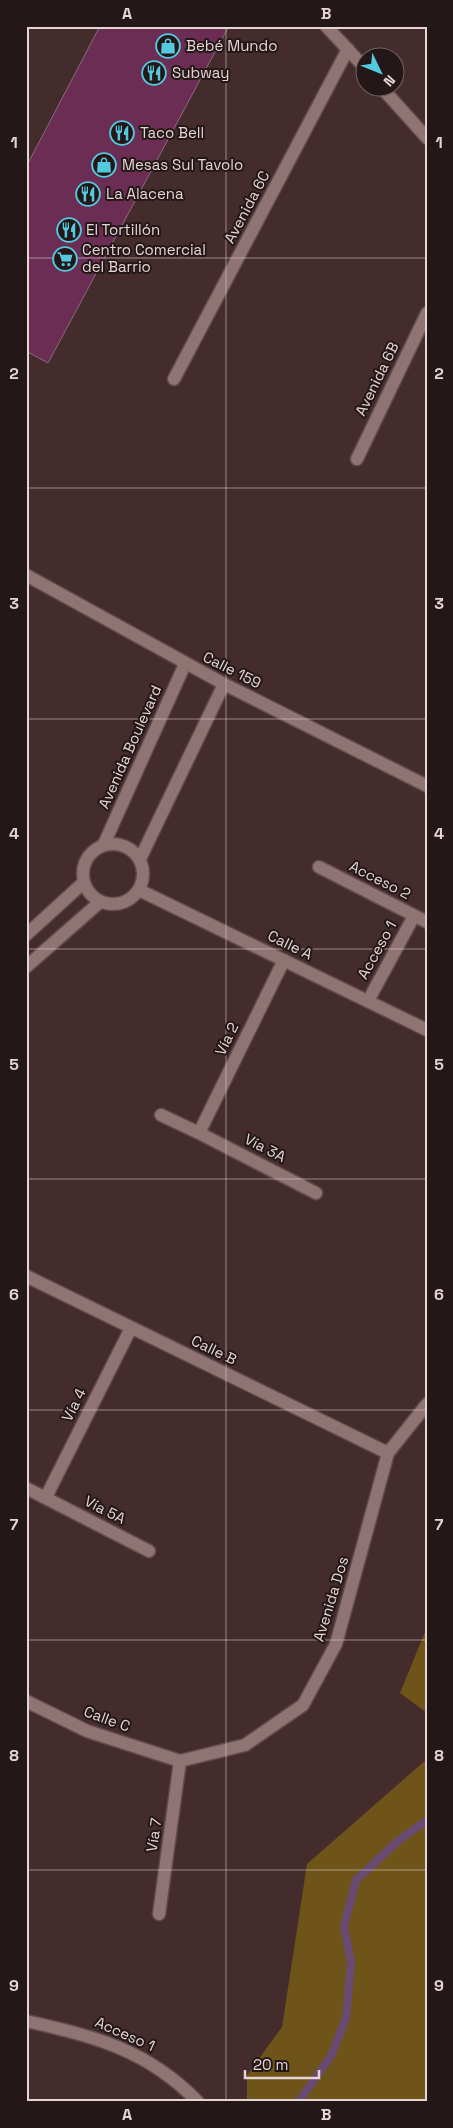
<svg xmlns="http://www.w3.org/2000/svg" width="453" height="2128" viewBox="0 0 453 2128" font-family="'Space Grotesk',sans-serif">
	<rect width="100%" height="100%" fill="#442b2c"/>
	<path fill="#6e5419" d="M427 1627V1713L400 1693Z
		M427 1759V2100L425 2102H247V2075L282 2027 307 1864Z"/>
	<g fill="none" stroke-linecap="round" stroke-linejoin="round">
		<path stroke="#694a72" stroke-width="8" d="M298 2102 331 2056 346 2018 351 1963 344 1926 356 1880 398 1841 427 1820"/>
	</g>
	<path fill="#6c2d55" stroke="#856d7a" d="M100 26H229L48 363 26 351V167Z"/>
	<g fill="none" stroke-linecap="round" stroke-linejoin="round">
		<g stroke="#5f494b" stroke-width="15">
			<path id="minor" d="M326 26 366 69
				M382 88 427 138
				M174 379 348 49
				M357 459 427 313
				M83 874a30 30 0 1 1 60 0a30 30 0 1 1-60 0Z
				M104 844 185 664
				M140 859 224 684
				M319 867 427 922
				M139 890 427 1030
				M26 935 83 883
				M26 967 100 902
				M368 1001 414 916
				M161 1115 199 1133 316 1193
				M199 1133 284 960
				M26 1276 388 1453
				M26 1488 149 1551
				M46 1497 131 1328
				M26 1701 87 1731 180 1761
				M180 1761 245 1745 303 1705 336 1644 388 1453 427 1404
				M159 1914 180 1761
				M26 2021C94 2036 148 2050 198 2102"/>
		</g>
		<g stroke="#5f494b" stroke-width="15">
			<path id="tertiary" d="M26 575 224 684 427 786"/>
		</g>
		<use href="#minor" stroke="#907373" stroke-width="12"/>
		<use href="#tertiary" stroke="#907373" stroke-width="12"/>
	</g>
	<path fill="none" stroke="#e6d5d5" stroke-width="1" stroke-opacity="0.55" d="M226 26V2102M26 258H427M26 488H427M26 719H427M26 949H427M26 1179H427M26 1410H427M26 1640H427M26 1870H427"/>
	<defs>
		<g id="shop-ring" transform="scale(1.25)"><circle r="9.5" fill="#231718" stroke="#54cade" stroke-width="1.5"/><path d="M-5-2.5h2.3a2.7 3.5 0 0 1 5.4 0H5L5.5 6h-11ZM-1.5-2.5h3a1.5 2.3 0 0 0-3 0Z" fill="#54cade"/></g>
		<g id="restaurant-ring" transform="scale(1.25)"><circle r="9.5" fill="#231718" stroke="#54cade" stroke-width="1.5"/><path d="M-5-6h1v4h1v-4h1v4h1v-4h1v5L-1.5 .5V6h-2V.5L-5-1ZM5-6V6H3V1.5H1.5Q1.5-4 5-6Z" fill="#54cade"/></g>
		<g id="supermarket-ring" transform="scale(1.25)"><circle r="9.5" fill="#231718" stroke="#54cade" stroke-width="1.5"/><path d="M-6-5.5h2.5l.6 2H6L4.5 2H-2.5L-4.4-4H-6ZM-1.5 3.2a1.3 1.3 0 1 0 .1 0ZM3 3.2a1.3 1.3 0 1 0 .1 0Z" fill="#54cade"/></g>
	</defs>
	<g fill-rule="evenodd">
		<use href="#shop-ring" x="168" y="46"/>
		<use href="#restaurant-ring" x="154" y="73"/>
		<use href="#restaurant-ring" x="122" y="133"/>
		<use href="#shop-ring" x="104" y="165"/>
		<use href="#restaurant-ring" x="88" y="194"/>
		<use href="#restaurant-ring" x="69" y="230"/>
		<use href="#supermarket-ring" x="65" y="259"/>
	</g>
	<g text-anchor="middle" stroke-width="4" stroke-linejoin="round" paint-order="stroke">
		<g font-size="15" fill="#e6d5d5" stroke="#231718" text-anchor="start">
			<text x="186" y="51">Bebé Mundo</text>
			<text x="172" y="78">Subway</text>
			<text x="140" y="138">Taco Bell</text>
			<text x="122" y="170">Mesas Sul Tavolo</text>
			<text x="106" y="199">La Alacena</text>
			<text x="86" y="235">El Tortillón</text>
			<text x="82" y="255">Centro Comercial<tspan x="82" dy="17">del Barrio</tspan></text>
		</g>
		<g font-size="15" fill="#e6d5d5" stroke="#231718">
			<text transform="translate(247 207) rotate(-62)" y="5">Avenida 6C</text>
			<text transform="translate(377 379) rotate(-64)" y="5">Avenida 6B</text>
			<text transform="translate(232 670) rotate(27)" y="5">Calle 159</text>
			<text transform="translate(130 747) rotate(-66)" y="5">Avenida Boulevard</text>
			<text transform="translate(380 880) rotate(27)" y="5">Acceso 2</text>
			<text transform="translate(290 945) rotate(26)" y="5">Calle A</text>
			<text transform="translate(377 950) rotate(-61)" y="5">Acceso 1</text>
			<text transform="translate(227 1039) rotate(-64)" y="5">Vía 2</text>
			<text transform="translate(265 1148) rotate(27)" y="5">Vía 3A</text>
			<text transform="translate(214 1350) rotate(26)" y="5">Calle B</text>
			<text transform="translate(74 1405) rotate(-63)" y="5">Vía 4</text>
			<text transform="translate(105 1510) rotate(27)" y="5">Vía 5A</text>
			<text transform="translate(331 1599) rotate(-73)" y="5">Avenida Dos</text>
			<text transform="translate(107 1719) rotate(20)" y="5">Calle C</text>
			<text transform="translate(154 1835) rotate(-82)" y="5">Vía 7</text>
			<text transform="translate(125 2034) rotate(24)" y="5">Acceso 1</text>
		</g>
	</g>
	<rect width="453" height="2128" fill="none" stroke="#231718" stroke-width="55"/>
	<g transform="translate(380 72) rotate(133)"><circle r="24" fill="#231718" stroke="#716364"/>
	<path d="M0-4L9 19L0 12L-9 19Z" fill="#54cade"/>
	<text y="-8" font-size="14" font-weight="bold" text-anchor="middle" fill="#e6d5d5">N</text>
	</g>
	<path d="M245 2070v8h74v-8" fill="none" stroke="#e6d5d5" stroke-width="2.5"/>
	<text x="253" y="2070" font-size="15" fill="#e6d5d5" stroke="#231718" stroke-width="4" paint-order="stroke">20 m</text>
	<rect x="28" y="28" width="398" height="2072" fill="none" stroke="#e6d5d5" stroke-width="2"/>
	<g font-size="16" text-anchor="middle" font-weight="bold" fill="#e6d5d5">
		<text x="127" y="19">A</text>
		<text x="326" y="19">B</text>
		<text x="14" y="148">1</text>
		<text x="439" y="148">1</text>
		<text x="14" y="379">2</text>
		<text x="439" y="379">2</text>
		<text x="14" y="609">3</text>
		<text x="439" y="609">3</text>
		<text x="14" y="839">4</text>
		<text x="439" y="839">4</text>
		<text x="14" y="1070">5</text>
		<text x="439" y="1070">5</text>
		<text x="14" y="1300">6</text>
		<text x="439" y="1300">6</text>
		<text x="14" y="1530">7</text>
		<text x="439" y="1530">7</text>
		<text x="14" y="1761">8</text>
		<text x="439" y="1761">8</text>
		<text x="14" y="1991">9</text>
		<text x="439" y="1991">9</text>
		<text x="127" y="2120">A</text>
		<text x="326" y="2120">B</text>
	</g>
</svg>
